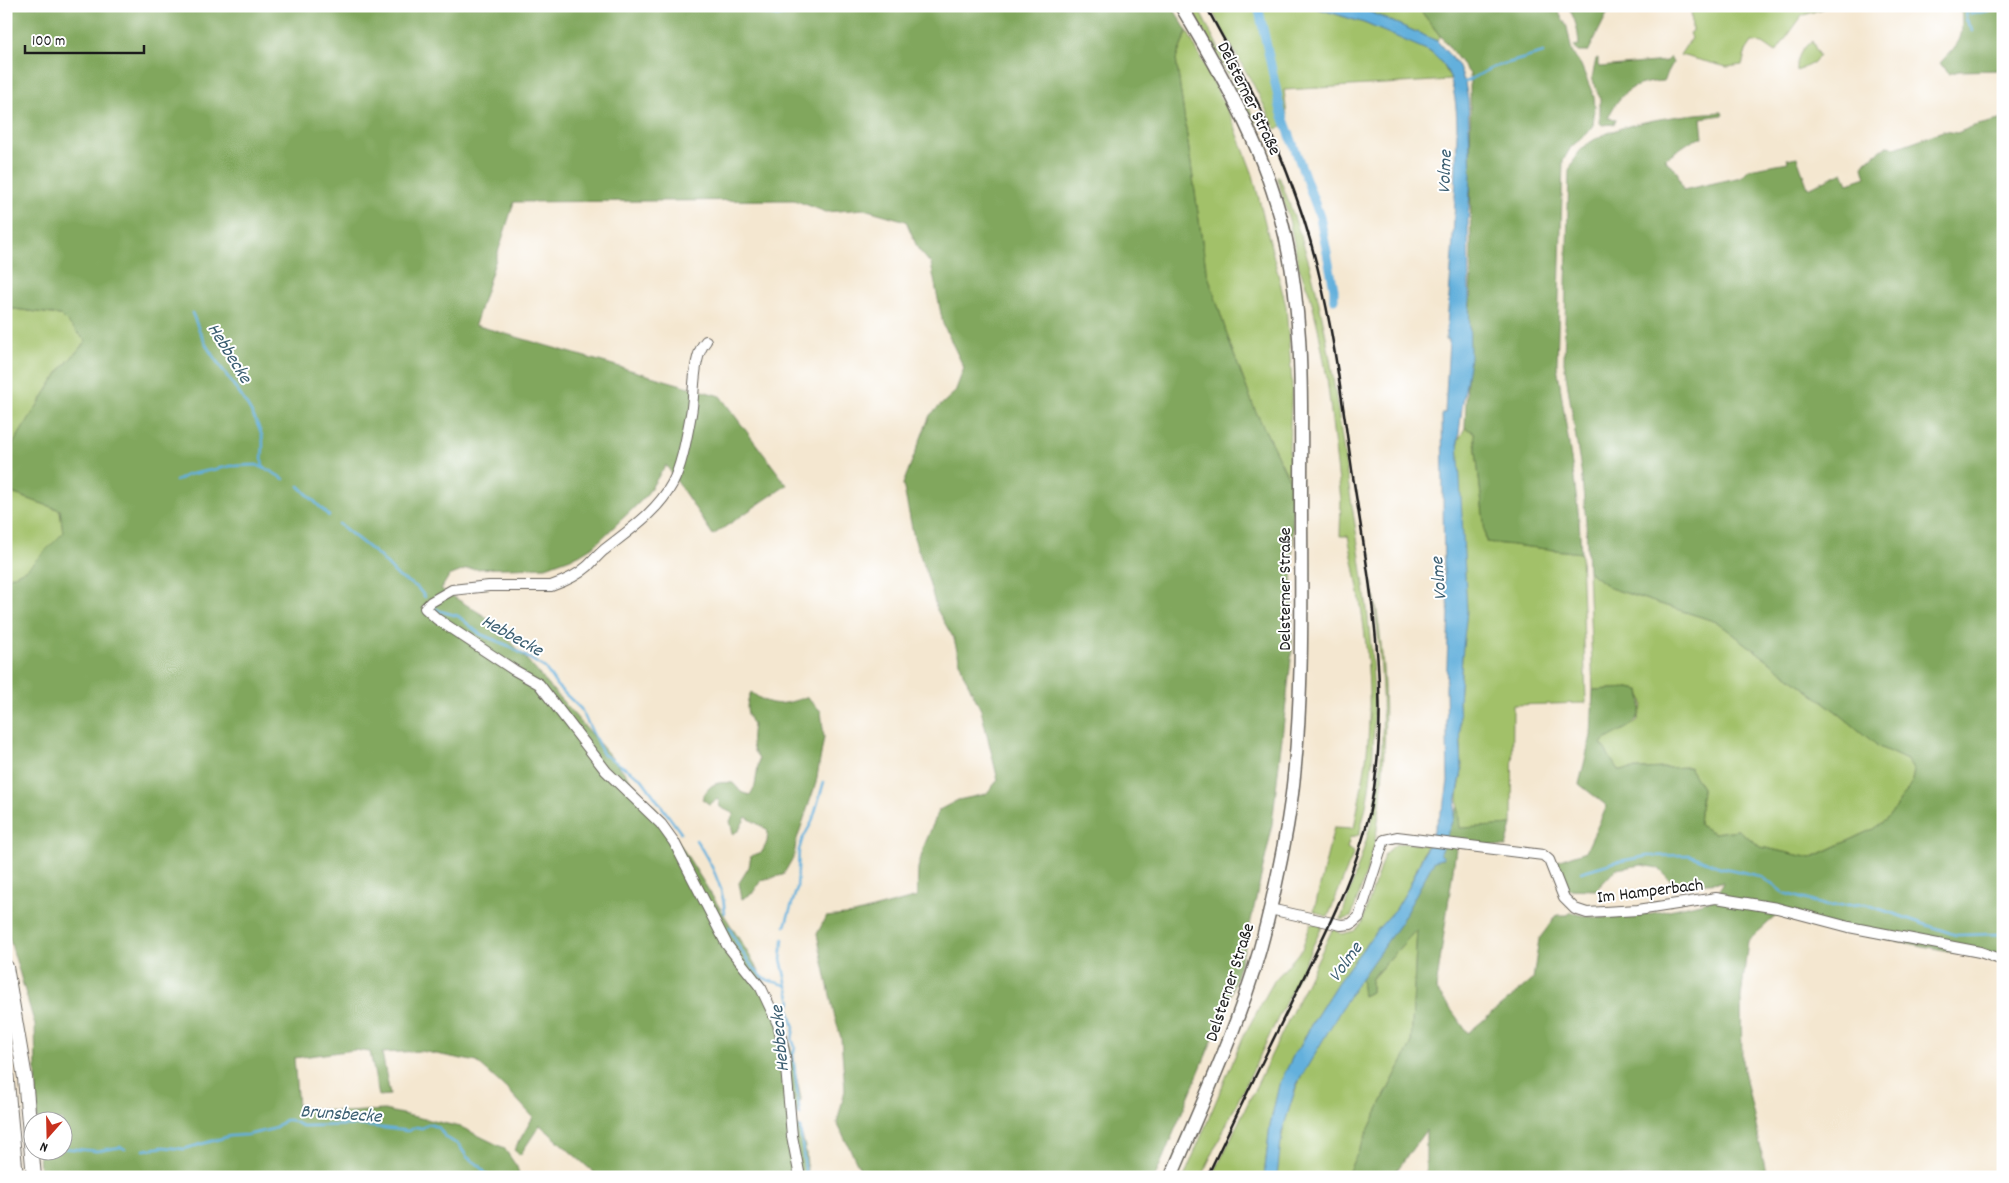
<svg xmlns="http://www.w3.org/2000/svg" width="2009" height="1183" viewBox="0 0 2009 1183" font-family="Dekko,sans-serif">
	<rect width="100%" height="100%" fill="#fff"/>
	<filter id="ink" filterUnits="userSpaceOnUse"><feTurbulence type="fractalNoise" baseFrequency=".02" numOctaves="2"/><feDisplacementMap in="SourceGraphic" scale="10" xChannelSelector="R" yChannelSelector="G"/><feConvolveMatrix kernelMatrix="1 2 1 2 8 2 1 2 1" color-interpolation-filters="sRGB"/></filter>
	<filter id="wash" filterUnits="userSpaceOnUse"><feTurbulence type="fractalNoise" baseFrequency=".0096" numOctaves="4" result="noise"/><feDisplacementMap in="SourceGraphic" scale="20" xChannelSelector="R" yChannelSelector="G"/><feGaussianBlur stdDeviation="1.12" result="paint"/><feColorMatrix in="noise" values="0 0 0 0 0 0 0 0 0 0 0 0 0 0 0 0 0 1.4 0 .05"/><feComposite in="paint" operator="in"/></filter>
	<g filter="url(#wash)">
		<rect width="100%" height="100%" fill="#f4e7d0"/>
		<path fill="#a2c169" stroke="#5f6e42" d="M1190 6H1197L1257 123 1255 124Z
			M1209 6H1310L1364 23 1419 45 1436 56 1444 66 1451 80 1284 90 1288 125 1276 129 1254 86Z
			M1356 6H1417L1440 36 1437 41Z
			M1691 6H1829L1802 16 1776 52 1763 43 1752 42 1746 51 1742 65 1727 67 1680 55 1691 38 1689 33 1692 31Z
			M1187 31 1232 119 1253 175 1286 306 1292 382 1289 448 1293 487 1255 410 1231 347 1206 269 1176 59Z
			M1812 41 1819 56 1813 63 1797 71C1796 58 1801 49 1812 41Z
			M1279 176C1293 213 1307 251 1316 290 1332 355 1339 422 1349 487 1366 594 1390 730 1359 835L1350 837 1347 848 1354 852 1328 917 1314 911 1334 827 1354 828C1359 799 1366 770 1368 741 1373 671 1362 604 1348 536H1340L1341 500 1327 378 1318 328 1310 295 1299 267 1289 220 1277 177Z
			M6 308 60 315 86 341 58 373 11 448 6 446Z
			M1465 428 1474 431 1486 542 1581 553 1586 703 1513 705 1512 825 1459 829 1458 796 1462 771 1459 702 1462 657 1458 441Z
			M6 491 60 510 63 533 27 569 6 579Z
			M1588 571 1610 588 1717 622 1838 713 1879 747 1907 760 1914 771 1911 785 1887 819 1873 829 1810 858 1761 847 1738 830 1714 833 1699 825 1702 788 1689 767 1618 770 1600 742 1637 722 1643 705 1640 690 1628 688 1593 690Z
			M1372 583C1388 664 1388 748 1377 830 1372 860 1361 889 1351 917L1341 920C1351 885 1365 850 1373 814 1389 739 1382 659 1372 583Z
			M1406 843 1427 845 1409 887 1396 909 1376 931 1338 982 1311 1025 1300 1047 1295 1052 1279 1086 1270 1125 1264 1177H1212L1333 928 1342 934 1354 931 1362 923 1384 855 1396 844Z
			M1311 923 1323 925 1201 1177H1184L1243 1037 1274 981 1302 949Z
			M1417 928 1411 1045 1384 1097 1346 1177H1277C1279 1103 1317 1037 1361 978L1363 996 1371 992V980Z"/>
		<path fill="#81a75d" stroke="#4e623c" d="M6 6H1172L1187 31 1176 59 1206 269 1231 347 1255 410 1293 487 1292 651 1271 833 1245 947 1229 1000 1155 1177H864L837 1123 845 1090 841 1038 834 1014 817 934 826 917 854 914 917 897 918 868 924 846 939 810 958 800 986 794 998 780 981 710 963 673 954 639 937 610 926 572 914 538 903 484 930 415 955 392 964 368 943 324 931 264 918 249 906 221 864 209 826 212 794 200 514 202 475 325 720 396 787 485 713 535 666 465 645 497 595 545 579 555 546 567 467 569 449 576 441 589 494 622 663 817 756 966 786 1028 801 1099 794 1119C806 1139 807 1154 807 1177H599L540 1125 520 1155 514 1150 533 1117 510 1092 477 1062 421 1051 382 1053 390 1095 379 1096 370 1052 354 1050 294 1058 298 1107 347 1112 384 1110 461 1127 504 1148 517 1167 520 1177H40L39 1151 62 1150V1120H37L35 1025 6 927V579L27 569 63 533 60 510 6 491V446L11 447 58 373 86 341 60 315 6 308Z
			M1417 6H1556L1567 27 1572 52 1581 65 1594 97 1595 107 1593 125 1588 133 1571 147 1563 161 1557 365 1574 478 1579 519 1581 553 1486 542 1474 432 1465 428 1471 278 1470 74Z
			M1567 6H1611L1588 52H1578L1574 46 1579 45C1578 30 1576 19 1567 6Z
			M1961 6H2003V70L1959 71 1948 74 1945 68 1943 67 1940 63C1963 39 1963 40 1961 6Z
			M1670 57 1673 63 1663 81C1633 83 1621 91 1608 118L1616 119 1614 124 1602 125 1600 123V98L1592 78 1596 59 1598 58V66L1600 67 1666 61Z
			M1722 112 1723 115 1701 118 1703 138 1694 139 1664 159 1677 171 1683 190 1741 177 1749 169 1788 162 1787 159 1797 157 1808 188 1843 172 1848 183 1866 177 1863 167 1866 161 1887 146 1898 147 1943 131 1957 133 1974 126 2003 119V964L1979 957 1847 931 1778 914 1748 941 1741 998 1742 1061 1767 1177H1426V1130L1392 1177H1346L1384 1097 1411 1045 1417 929 1371 979V992L1363 996 1361 978 1400 923 1458 807 1460 828 1512 825 1506 847 1457 842 1436 989 1468 1033 1533 979 1539 939 1557 915H1567L1572 912C1604 927 1681 908 1716 899L1723 882 1675 885 1658 868 1642 865 1616 869 1596 890 1563 889 1554 862 1586 851 1607 806 1579 784 1591 736 1593 690 1628 688 1640 690C1646 728 1626 725 1601 743L1618 770 1689 767 1702 788 1699 825 1714 833 1738 830 1761 847 1811 858 1873 829 1887 819 1911 785 1914 771 1907 760 1879 747 1838 713 1717 622 1610 588 1588 571 1586 521 1581 470 1564 362 1569 171C1573 162 1576 154 1583 148 1610 122 1686 114 1722 112Z
			M751 692C771 708 783 705 806 697L821 711 824 737 816 783 796 842 794 856 783 875 761 880 753 893 742 899 739 883 749 867 751 856 762 852 767 842 768 830 746 817 739 830 733 834 730 821 734 814 720 807 718 799 709 804 702 799C709 784 716 781 733 783L741 792 750 795 755 786 759 759C750 748 751 739 753 725 746 714 745 704 751 692Z"/>
		<path fill="#63b0dc" stroke="#40667c" d="M1310 6H1356L1437 41 1458 65 1465 83 1468 100 1471 175 1468 221 1470 359 1462 408 1458 441 1467 611 1462 657 1459 702 1462 771 1453 819 1440 853 1444 858 1434 861 1401 922 1352 991 1297 1084 1282 1132 1277 1177H1264L1270 1125 1279 1085 1295 1052 1300 1047 1311 1025 1338 982 1376 931 1396 909 1409 887 1431 838 1445 801 1448 781 1446 689 1449 614 1444 577 1442 413H1445L1449 340 1446 339C1450 281 1455 223 1456 164 1457 137 1459 107 1451 81 1448 68 1439 59 1429 51L1364 23Z"/>
		<g fill="none" stroke-linecap="round" stroke-linejoin="round">
			<path stroke="#63b0dc" stroke-width="2.5" d="M1967 6 1971 14 1993 10
				M723 8 743 9 777 16 825 6
				M1967 9 1966 19 1973 31
				M1463 83 1494 67 1543 53
				M192 313C197 324 201 337 208 348 225 376 249 401 261 433 266 445 260 455 263 467L284 479
				M176 481 187 475 231 466 257 465 265 469
				M299 486 329 516
				M339 524 379 556 399 577 417 587 425 597
				M435 608 440 611 458 616 480 634 509 646 545 668 557 686 581 709 603 754 641 778 681 833
				M696 840C711 863 723 885 725 913
				M1581 872 1615 862 1648 856 1689 855 1720 867 1760 876 1784 893 1827 906 1865 904 1956 935 2003 934
				M785 926 797 888 799 850 802 840 812 822 824 782
				M729 927C737 945 749 966 764 978 769 982 780 982 787 986L791 1001 789 1009 794 1028 792 1039 795 1047 793 1055 800 1115
				M783 939 781 959 787 986
				M800 1127 806 1177
				M62 1148 97 1151 121 1147 125 1149
				M144 1150 163 1147 184 1149 230 1136 247 1135 273 1129 285 1120H290L302 1126 358 1125 408 1131 416 1127 422 1128 429 1124 439 1128 446 1138 459 1145 467 1157 480 1166 488 1177"/>
			<path stroke="#63b0dc" stroke-width="9" d="M1258 6 1281 111 1320 217 1334 289V299"/>
		</g>
	</g>
	<g filter="url(#ink)">
		<g fill="none" stroke-linecap="round" stroke-linejoin="round">
			<g stroke="#68635b" stroke-width="12">
				<path id="minor" d="M706 341C692 356 695 394 691 414 687 435 682 466 672 484 657 512 628 531 604 550 598 555 593 561 588 566 578 575 563 582 551 586H489L452 590 431 602 425 608 437 619 514 670 539 684 606 771 661 824 674 842 727 945 761 988 778 1024 785 1056 792 1136 800 1177
					M1270 909 1341 925 1351 924 1359 917 1384 840 1397 837 1543 855 1549 860 1564 898 1575 909 1587 913 1638 910 1716 898 1777 908 1849 927 1980 952 2003 960"/>
			</g>
			<g stroke="#68635b" stroke-width="15">
				<path id="major" d="M1171 1177C1206 1094 1245 1013 1266 926 1277 882 1286 838 1292 794 1304 695 1301 594 1301 495 1301 401 1305 306 1280 215 1259 139 1221 73 1181 6"/>
			</g>
			<g stroke="#68635b" stroke-width="16">
				<path id="highway" d="M6 967 25 1078 34 1177
					M6 1072 16 1177"/>
			</g>
			<use href="#minor" stroke="#fff" stroke-width="10"/>
			<use href="#major" stroke="#fff" stroke-width="12"/>
			<use href="#highway" stroke="#fff" stroke-width="14"/>
			<path stroke="#1c1c1c" stroke-width="2.5" d="M1206 6C1224 41 1245 75 1261 110 1277 146 1292 183 1304 220 1330 301 1340 386 1352 470 1369 582 1394 702 1369 815 1355 876 1326 931 1299 987 1268 1050 1237 1113 1207 1177"/>
		</g>
	</g>
	<g text-anchor="middle" stroke-width="4" stroke-linejoin="round" paint-order="stroke">
		<g font-size="18" fill="#1c1c1c" stroke="#fff">
			<text transform="translate(1250 98) rotate(64)" y="6">Delsterner Straße</text>
			<text transform="translate(1284 589) rotate(-90)" y="6">Delsterner Straße</text>
			<text transform="translate(1650 890) rotate(-7)" y="6">Im Hamperbach</text>
			<text transform="translate(1229 982) rotate(-72)" y="6">Delsterner Straße</text>
		</g>
		<g font-size="19" font-style="italic" fill="#3c5f72" stroke="#fff">
			<text transform="translate(1443 172) rotate(-88)" y="7">Volme</text>
			<text transform="translate(231 352) rotate(58)" y="7">Hebbecke</text>
			<text transform="translate(1437 579) rotate(-95)" y="7">Volme</text>
			<text transform="translate(513 634) rotate(29)" y="7">Hebbecke</text>
			<text transform="translate(1344 961) rotate(-54)" y="7">Volme</text>
			<text transform="translate(778 1039) rotate(-95)" y="7">Hebbecke</text>
			<text transform="translate(341 1112) rotate(4)" y="7">Brunsbecke</text>
		</g>
	</g>
	<rect width="2009" height="1183" fill="none" stroke="#fff" stroke-width="25"/>
	<g transform="translate(48 1136) rotate(200)"><circle r="24" fill="#ffffff" stroke="#a4a4a4"/>
	<path d="M0-4L9 19L0 12L-9 19Z" fill="#c8321e"/>
	<text y="-8" font-size="14" font-weight="bold" text-anchor="middle" fill="#1c1c1c">N</text>
	</g>
	<path d="M25 45v8h119v-8" fill="none" stroke="#1c1c1c" stroke-width="2.5"/>
	<text x="32" y="45" font-size="15" fill="#1c1c1c" stroke="#ffffff" stroke-width="4" paint-order="stroke">100 m</text>
</svg>
